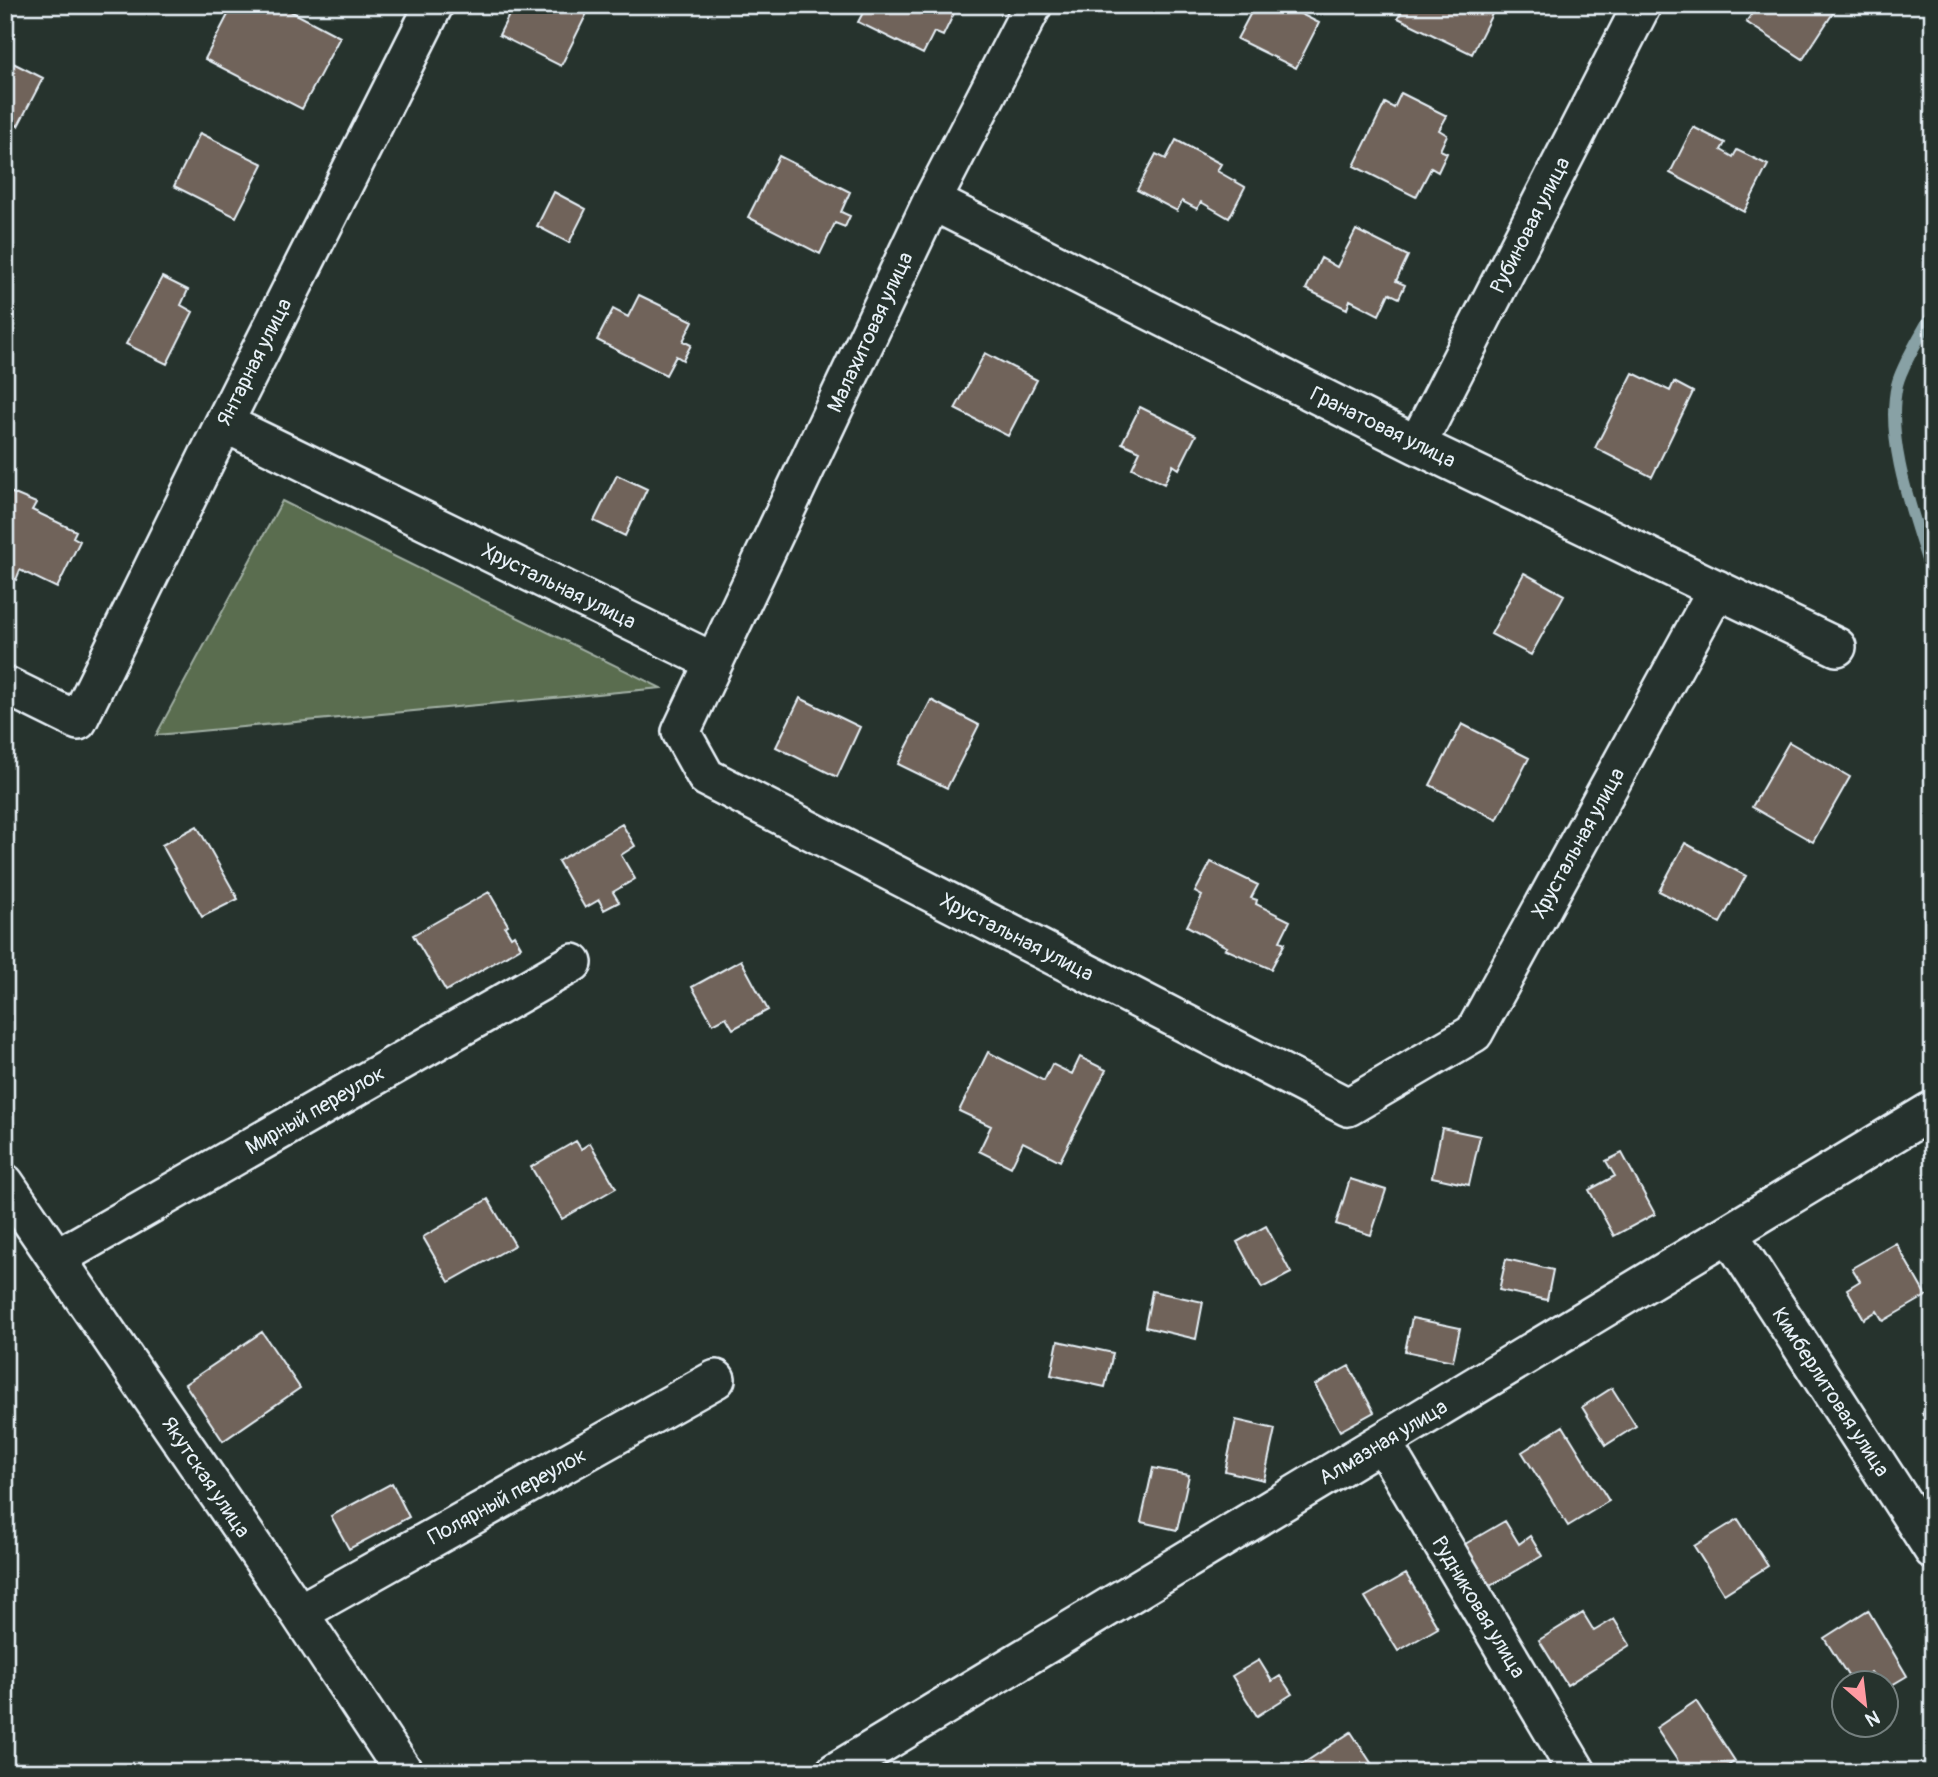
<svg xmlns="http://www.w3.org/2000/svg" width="1938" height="1777" viewBox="0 0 1938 1777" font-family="Pangolin,sans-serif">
	<rect width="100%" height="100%" fill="#26332d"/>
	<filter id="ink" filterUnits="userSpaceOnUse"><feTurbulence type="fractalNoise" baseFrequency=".0143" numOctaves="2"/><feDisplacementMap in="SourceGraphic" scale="14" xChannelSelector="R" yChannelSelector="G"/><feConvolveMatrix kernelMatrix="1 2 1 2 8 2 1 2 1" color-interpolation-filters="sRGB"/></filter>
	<g filter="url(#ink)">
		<path fill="#5a6d50" stroke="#a1afa4" stroke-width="2" d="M282 501 661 688 156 735Z"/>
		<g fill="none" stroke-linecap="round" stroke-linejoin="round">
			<path stroke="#88a1a5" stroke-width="12" d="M1933 313C1923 330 1901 368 1897 385 1884 443 1916 522 1933 579"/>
		</g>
		<path fill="#70645a" stroke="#e8f1f8" stroke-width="2" d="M233 5H279L340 37 302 109 205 59Z
			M514 5H591L561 66 499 35Z
			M867 5H958L943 36 934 32 923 54 858 22Z
			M1255 5H1283L1319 23 1296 68 1237 39Z
			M1405 5H1495L1496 6 1472 54 1398 18Z
			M1758 5H1835L1837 7 1803 59 1746 22Z
			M5 59 43 78 18 126 5 120Z
			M1401 93 1447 116 1439 130 1447 135 1440 150 1447 153 1438 172 1431 168 1416 197 1354 166 1385 103 1394 108Z
			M1693 127 1725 143 1721 150 1733 157 1737 150 1768 165 1744 212 1670 173Z
			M200 133 263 164 236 217 174 186Z
			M1176 140 1221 164 1217 171 1245 187 1229 218 1201 202 1197 209 1182 201 1177 211 1137 190 1156 154 1166 159Z
			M779 156 850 192 841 212 850 216 845 227 835 223 820 254 748 217Z
			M554 192 586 209 569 243 537 226Z
			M1356 230 1408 256 1396 281 1405 285 1399 298 1389 293 1379 315 1350 300 1347 309 1306 289 1321 258 1337 267Z
			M162 277 188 290 181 305 193 312 167 364 126 344Z
			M639 295 693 321 683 341 691 345 683 360 676 356 666 375 597 340 613 309 628 317Z
			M985 353 1037 380 1008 436 955 409Z
			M1633 373 1670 391 1674 382 1693 392 1652 477 1595 448Z
			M1140 407 1196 435 1179 469 1173 465 1164 484 1132 468 1140 451 1122 443Z
			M617 475 647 489 625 536 594 521Z
			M5 490 36 503 32 510 76 531 73 537 80 541 57 588 20 570 16 580 5 575Z
			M1524 573 1564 595 1531 655 1491 634Z
			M800 698 860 727 837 777 776 747Z
			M931 700 979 725 947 788 898 764Z
			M1462 724 1529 758 1497 820 1430 785Z
			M1789 742 1850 777 1813 842 1752 807Z
			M622 824 635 846 621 855 635 879 613 892 619 902 604 910 599 900 585 908 558 861Z
			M197 826 238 899 202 917 162 845Z
			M1685 843 1746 876 1720 923 1659 891Z
			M1211 862 1258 885 1251 898 1257 900 1256 904 1290 921 1280 941 1285 943 1271 969 1225 949 1227 947 1187 926 1202 896 1195 892Z
			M489 892 508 925 505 927 511 937 514 935 521 947 446 991 413 935Z
			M741 960 768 1010 733 1029 726 1017 713 1024 692 987Z
			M988 1052 1044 1081 1052 1064 1072 1074 1080 1057 1106 1070 1060 1161 1023 1142 1011 1167 979 1151 991 1126 959 1111Z
			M1442 1128 1480 1136 1469 1185 1432 1177Z
			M576 1141 581 1149 590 1143 616 1188 562 1219 531 1167Z
			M1622 1153 1655 1214 1614 1236 1589 1190 1615 1176 1606 1161Z
			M1350 1179 1386 1190 1371 1235 1336 1224Z
			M488 1199 515 1245 449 1282 423 1237Z
			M1266 1226 1291 1273 1262 1288 1237 1242Z
			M1896 1243 1926 1296 1883 1321 1877 1311 1864 1319 1847 1289 1860 1281 1852 1268Z
			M1506 1259 1553 1270 1547 1300 1499 1290Z
			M1152 1291 1203 1302 1196 1339 1145 1327Z
			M1412 1318 1460 1328 1453 1361 1405 1351Z
			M262 1332 300 1388 223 1441 185 1384Z
			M1058 1341 1113 1353 1105 1387 1051 1375Z
			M1349 1366 1374 1412 1340 1431 1315 1385Z
			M1612 1388 1636 1426 1606 1445 1582 1407Z
			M1933 1407V1433L1922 1413Z
			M1236 1420 1275 1429 1264 1480 1225 1471Z
			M1563 1426 1609 1501 1568 1526 1522 1452Z
			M1153 1468 1189 1475 1177 1530 1141 1522Z
			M392 1483 409 1517 349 1549 331 1516Z
			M1738 1519 1768 1566 1724 1594 1694 1546Z
			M1505 1521 1519 1544 1530 1536 1542 1556 1478 1593 1453 1551Z
			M1406 1574 1438 1628 1398 1651 1365 1597Z
			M1868 1610 1907 1676 1885 1689V1682H1878L1871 1672 1852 1682 1824 1638Z
			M1583 1613 1594 1631 1614 1619 1630 1645 1567 1685 1539 1640Z
			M1259 1660 1272 1681 1280 1676 1292 1694 1257 1716 1232 1676Z
			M1696 1701 1735 1761 1719 1772H1685L1656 1728Z
			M1351 1732 1377 1772H1305L1301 1765Z"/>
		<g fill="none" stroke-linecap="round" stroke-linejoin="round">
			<g stroke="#e8f1f8" stroke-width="42">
				<path id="minor" d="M932 201 1417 445 1837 647
					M224 423 714 662 681 732 706 777 1348 1107 1474 1033 1717 589
					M1417 445 1642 5
					M714 662 932 201 1033 5
					M5 685 78 721 224 423 434 5
					M5 1183 299 1613 404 1772
					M1729 1234 1933 1550
					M57 1258 573 963
					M1382 1442 1577 1772
					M299 1613 716 1379
					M835 1772 1931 1111"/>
			</g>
			<use href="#minor" stroke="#26332d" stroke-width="37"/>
		</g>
	</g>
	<g text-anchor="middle" stroke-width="5" stroke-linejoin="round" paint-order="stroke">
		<g font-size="21" fill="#e8f1f8" stroke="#26332d">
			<text transform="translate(1530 225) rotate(-63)" y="7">Рубиновая улица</text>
			<text transform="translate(870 332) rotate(-65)" y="7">Малахитовая улица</text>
			<text transform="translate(254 362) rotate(-63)" y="7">Янтарная улица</text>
			<text transform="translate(1383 427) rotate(26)" y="7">Гранатовая улица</text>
			<text transform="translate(559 586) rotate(26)" y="7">Хрустальная улица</text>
			<text transform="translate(1578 843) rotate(-61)" y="7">Хрустальная улица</text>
			<text transform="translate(1017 937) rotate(27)" y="7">Хрустальная улица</text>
			<text transform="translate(315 1110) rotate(-30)" y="7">Мирный переулок</text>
			<text transform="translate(1831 1392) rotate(57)" y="7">Кимберлитовая улица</text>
			<text transform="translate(1383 1442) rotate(-31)" y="7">Алмазная улица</text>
			<text transform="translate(206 1477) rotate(56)" y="7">Якутская улица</text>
			<text transform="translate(507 1496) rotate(-29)" y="7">Полярный переулок</text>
			<text transform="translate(1479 1607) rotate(59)" y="7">Рудниковая улица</text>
		</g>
	</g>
	<rect width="1938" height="1777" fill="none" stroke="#26332d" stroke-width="28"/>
	<rect x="14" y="14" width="1910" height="1749" fill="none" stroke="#e8f1f8" stroke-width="2.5" filter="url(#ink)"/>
	<g transform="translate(1865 1704) rotate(152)"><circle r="33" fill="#26332d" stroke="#747f7e" stroke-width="2"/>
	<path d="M0-5L12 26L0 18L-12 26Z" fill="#ff9aa2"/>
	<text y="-10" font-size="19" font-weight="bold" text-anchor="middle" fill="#e8f1f8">N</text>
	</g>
</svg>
